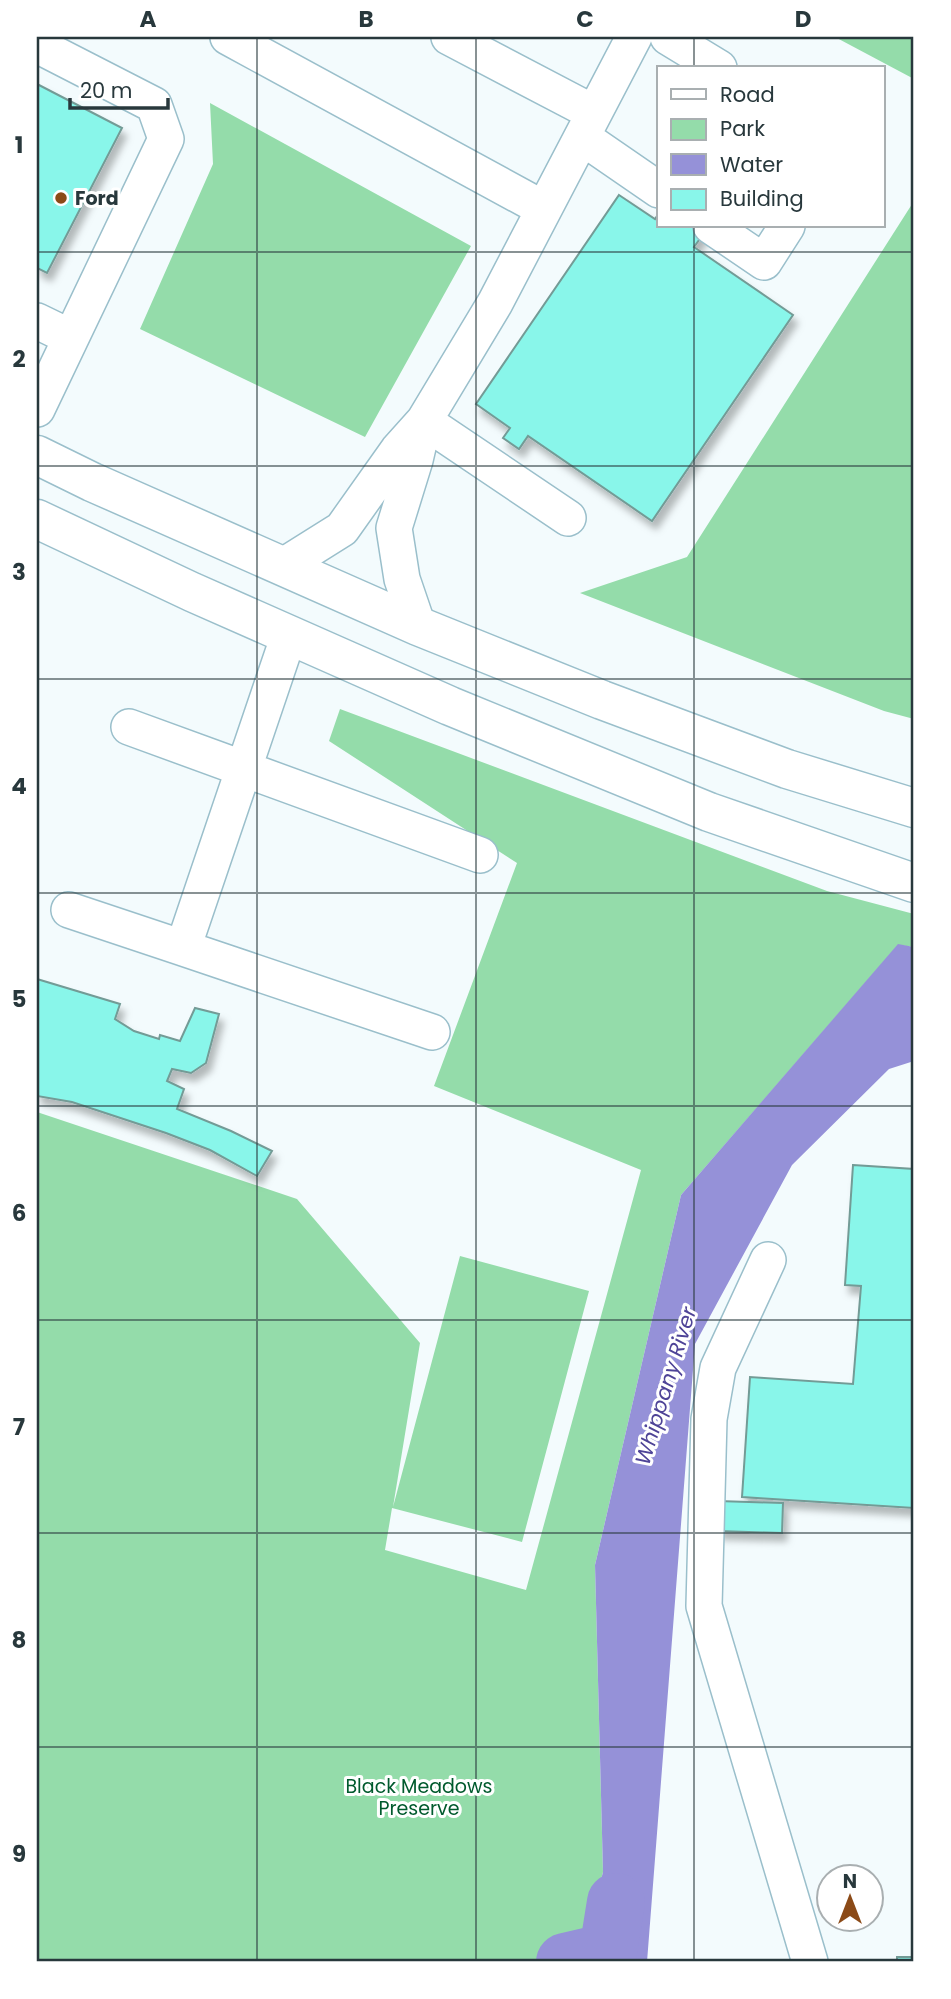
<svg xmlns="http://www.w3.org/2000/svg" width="951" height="1999" viewBox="0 0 951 1999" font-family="Poppins,sans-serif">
	<defs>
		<filter id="shadow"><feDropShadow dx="4.5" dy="8" stdDeviation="3.5" flood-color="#0004"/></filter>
	</defs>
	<rect width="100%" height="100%" fill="#f3fbfd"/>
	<path fill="#94dcaa" d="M835 37H914V79Z
		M210 103 471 246 365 437 140 329 213 164Z
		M914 201V719L884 711 580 593 687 557Z
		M340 709 827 891 914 914V947L898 945 681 1195 595 1565 603 1872 580 1962H37V1112L297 1199 420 1343 393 1507 460 1256 589 1291 522 1542 392 1508 385 1550 526 1590 641 1170 434 1086 517 863 329 741Z"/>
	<path fill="#9591d8" d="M898 944 914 947V1061L889 1069 792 1165 695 1344 647 1962H580L603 1872 595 1565 681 1195Z"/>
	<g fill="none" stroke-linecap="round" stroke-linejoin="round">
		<path stroke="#9591d8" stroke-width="58" d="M565 1962 608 1952 616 1902"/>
	</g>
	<path fill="#89f6ea" stroke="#739b96" stroke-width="2" filter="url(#shadow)" d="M37 84 122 128 47 273 37 268Z
		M619 195 655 219 659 213V226H709L694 247 793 315 652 521 528 436 519 449 503 438 510 428 476 404Z
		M37 979 120 1004 115 1019 134 1031 159 1039 160 1035 180 1041 195 1008 219 1014 206 1063 191 1073 172 1069 167 1081 184 1089 177 1109 231 1131 272 1151 257 1176 210 1150 166 1133 72 1102 37 1096Z
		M853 1165 914 1169V1508L742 1497 750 1377 853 1384 861 1286 845 1285Z
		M718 1501 783 1503 782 1533 717 1531Z
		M897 1957H914V1962H897Z"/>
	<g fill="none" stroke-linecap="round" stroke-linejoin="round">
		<g stroke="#9abfcb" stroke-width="38">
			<path id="minor" d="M228 37 544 209
				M449 37 594 113
				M668 37 719 68
				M37 45 154 105 166 139 37 409
				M582 137 659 190
				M711 226 764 262 787 226
				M37 321 70 337
				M568 518 424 421 495 303 634 37
				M283 566 342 529 398 450 424 421 415 460 394 528 402 579 418 626
				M289 635 183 948 432 1032
				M129 727 480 855
				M69 910 183 948
				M768 1260 718 1368 709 1419 704 1606 810 1962"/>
		</g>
		<g stroke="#9abfcb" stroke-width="41">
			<path id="major" d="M37 455 92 482 418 626 602 700 787 769 914 808
				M37 519 192 592 450 706 709 812 914 883"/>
		</g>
		<use href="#minor" stroke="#fff" stroke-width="35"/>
		<use href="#major" stroke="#fff" stroke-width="38"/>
	</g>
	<path fill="none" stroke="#28383c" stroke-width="2" stroke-opacity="0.55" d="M257 37V1962M476 37V1962M694 37V68M694 226V1962M37 252H914M37 466H914M37 679H914M37 893H914M37 1106H914M37 1320H914M37 1533H914M37 1747H914"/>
	<circle fill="#8b4a17" stroke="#fff" stroke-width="2.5" cx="61" cy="198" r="7"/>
	<g text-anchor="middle" stroke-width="6" stroke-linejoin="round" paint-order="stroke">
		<g font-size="19" font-weight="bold" fill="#28383c" stroke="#fff" text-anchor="start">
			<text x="75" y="205">Ford</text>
		</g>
		<g font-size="19" fill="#005a2d" stroke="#fff">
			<text x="419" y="1793">Black Meadows<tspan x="419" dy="22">Preserve</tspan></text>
		</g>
		<g font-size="21" font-style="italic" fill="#4e4397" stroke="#fff">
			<text transform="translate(666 1386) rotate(-73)" y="7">Whippany River</text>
		</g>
	</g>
	<rect width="951" height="1999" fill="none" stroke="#ffffff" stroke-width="77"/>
	<rect x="657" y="66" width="228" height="161" fill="#ffffff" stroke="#a9afb1" stroke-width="2"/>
	<rect x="671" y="89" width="35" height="10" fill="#ffffff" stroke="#a9afb1" stroke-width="2"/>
	<text x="720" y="102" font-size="21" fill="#28383c">Road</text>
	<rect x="671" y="119" width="35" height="21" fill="#94dcaa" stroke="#a9afb1" stroke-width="2"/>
	<text x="720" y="136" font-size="21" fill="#28383c">Park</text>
	<rect x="671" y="154" width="35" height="21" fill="#9591d8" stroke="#a9afb1" stroke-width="2"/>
	<text x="720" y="172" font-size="21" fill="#28383c">Water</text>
	<rect x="671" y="189" width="35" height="21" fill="#89f6ea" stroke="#a9afb1" stroke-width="2"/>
	<text x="720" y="206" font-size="21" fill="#28383c">Building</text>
	<g transform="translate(850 1898)"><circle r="33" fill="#ffffff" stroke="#a9afb1" stroke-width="2"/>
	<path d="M0-5L12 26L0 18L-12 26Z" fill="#8b4a17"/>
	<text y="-10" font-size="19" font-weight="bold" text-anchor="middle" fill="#28383c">N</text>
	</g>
	<path d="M70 98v10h98v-10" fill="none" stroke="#28383c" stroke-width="3.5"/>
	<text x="80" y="98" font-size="21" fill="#28383c" stroke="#ffffff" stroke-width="5" paint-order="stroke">20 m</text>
	<rect x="38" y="38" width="874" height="1922" fill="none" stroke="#28383c" stroke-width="2.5"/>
	<g font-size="23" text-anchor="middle" font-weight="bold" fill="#28383c">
		<text x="148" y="27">A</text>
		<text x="366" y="27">B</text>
		<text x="585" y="27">C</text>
		<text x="803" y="27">D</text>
		<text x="19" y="153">1</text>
		<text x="19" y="367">2</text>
		<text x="19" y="580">3</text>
		<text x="19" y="794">4</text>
		<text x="19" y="1007">5</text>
		<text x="19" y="1221">6</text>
		<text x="19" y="1435">7</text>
		<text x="19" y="1648">8</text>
		<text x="19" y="1862">9</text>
	</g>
</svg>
